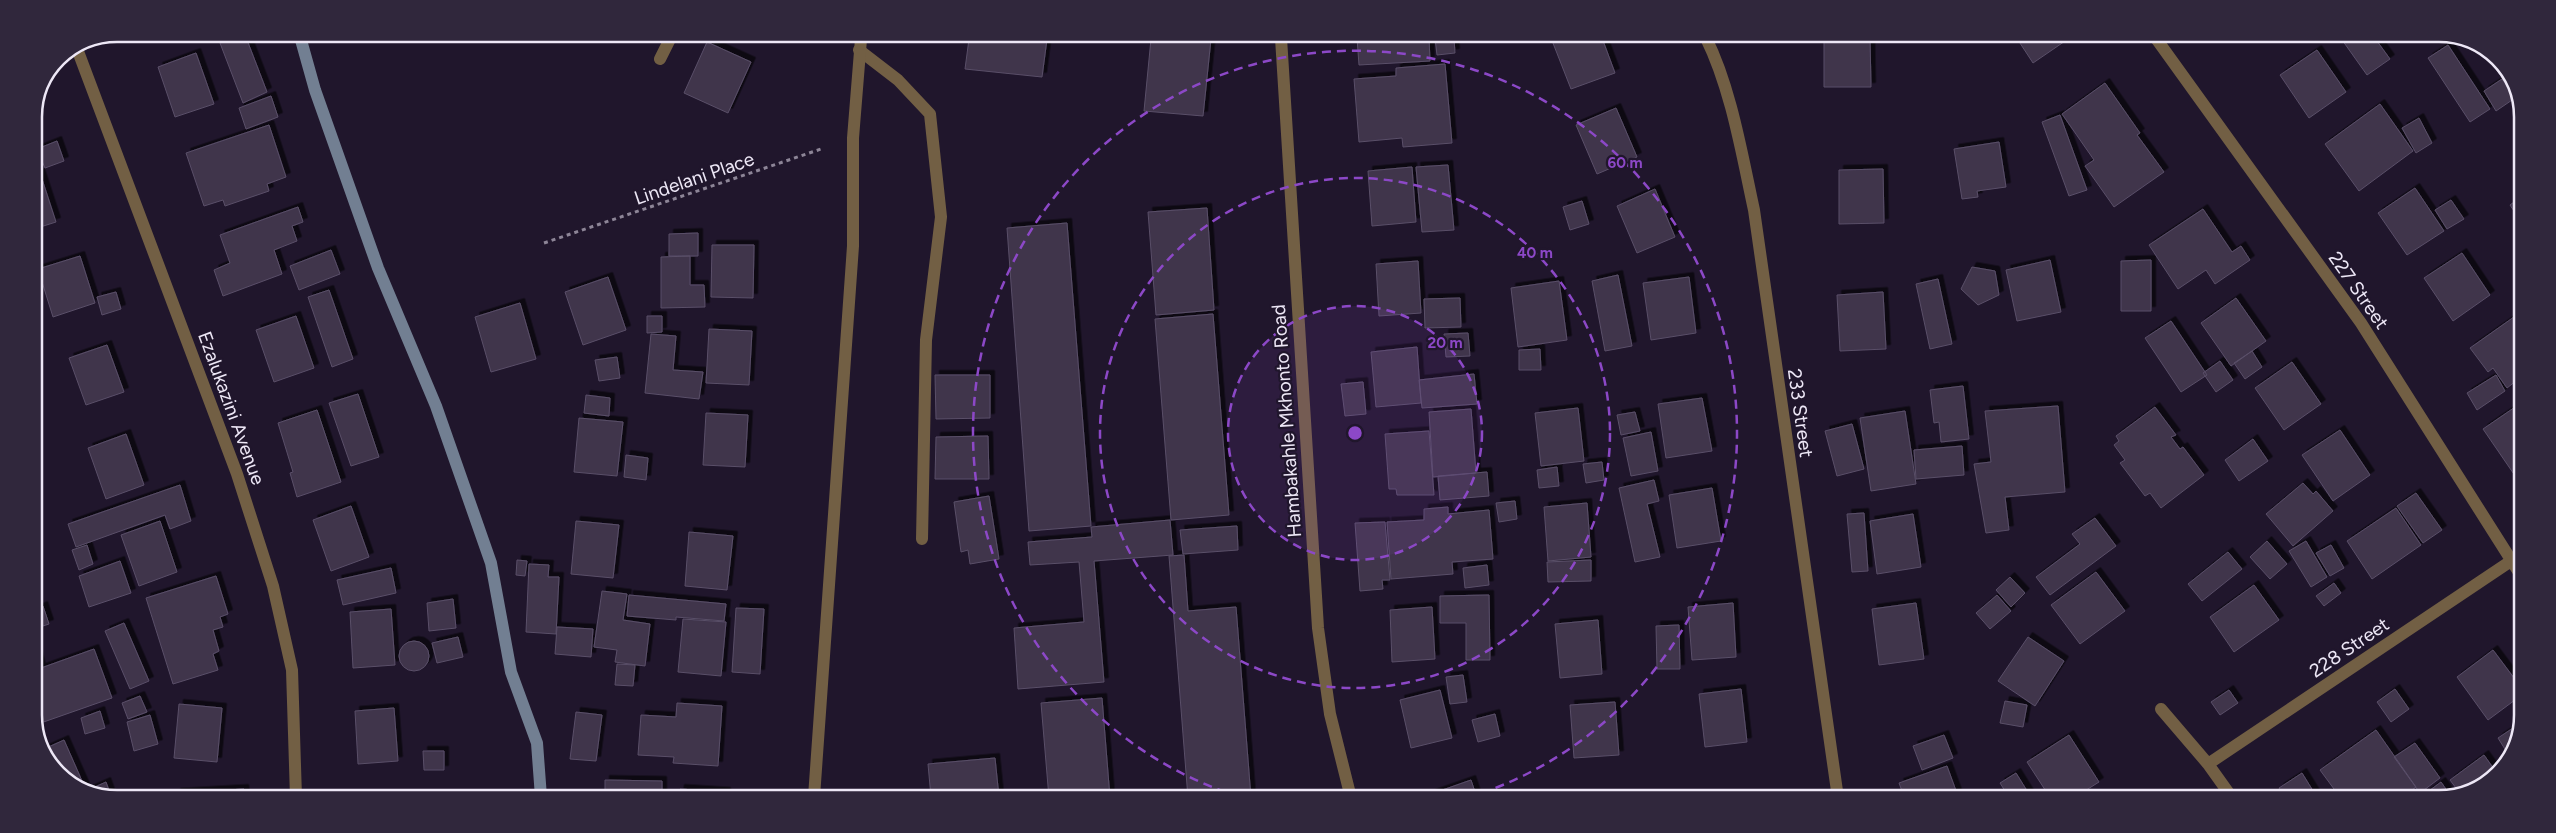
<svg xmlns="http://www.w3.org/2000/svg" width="2556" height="833" viewBox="0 0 2556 833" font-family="Figtree,sans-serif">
	<defs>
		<filter id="shadow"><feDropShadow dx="4.5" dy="-4.5" stdDeviation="0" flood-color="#0009"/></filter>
	</defs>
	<rect width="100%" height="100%" fill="#20162c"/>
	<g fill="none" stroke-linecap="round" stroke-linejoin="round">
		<path stroke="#727f92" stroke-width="12" d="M301 40 315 90 378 268 436 406 491 563 511 672 537 743 541 797"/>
	</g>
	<path fill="#3f344c" stroke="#5a4f68" filter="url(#shadow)" d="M2016 37H2071L2033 63Z
		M2340 37H2374L2390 59 2367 75Z
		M1357 38H1429L1430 61 1359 65Z
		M1435 38H1460L1454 39 1455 53 1437 55Z
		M1551 38H1602L1615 73 1571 89Z
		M1824 38H1870L1871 87H1824Z
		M969 39H1047L1042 77 965 69Z
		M1151 39H1211L1203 116 1144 111Z
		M228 40H247L267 92 243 103 220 43Z
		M707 42 751 62 728 113 684 93Z
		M2448 45 2490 109 2470 122 2428 58Z
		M2317 50 2346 92 2309 118 2280 75Z
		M196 53 214 104 175 117 158 67Z
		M2485 53 2505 66 2511 82 2507 85Z
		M1445 64 1452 143 1403 147 1402 138 1359 142 1354 79 1396 76V68Z
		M2502 79 2515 98 2496 111 2484 91Z
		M2105 83 2140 133 2137 135 2164 172 2114 207 2085 166 2094 160 2062 114Z
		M271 96 278 117 246 129 239 108Z
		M2380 104 2413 151 2359 191 2325 144Z
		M1616 108 1637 157 1597 174 1576 125Z
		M2060 115 2087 190 2069 196 2042 122Z
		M2419 118 2432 143 2416 153 2402 128Z
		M269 125 286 177 267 184 269 191 225 206 223 200 204 206 186 153Z
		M57 141 64 161 45 168 37 149Z
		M1999 142 2006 187 1977 191 1978 197 1962 199 1954 149Z
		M1448 165 1454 230 1422 232 1416 167Z
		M1412 167 1416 222 1372 226 1368 171Z
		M1883 169 1884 223 1839 224V170Z
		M40 173 56 222 34 229V175Z
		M2415 188 2444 231 2407 255 2378 213Z
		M1655 189 1675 237 1637 253 1617 206Z
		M2522 196V223L2510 205Z
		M2451 200 2464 219 2447 229 2435 210Z
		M1582 201 1589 224 1570 230 1563 207Z
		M298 207 303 222 292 226 297 241 274 250 282 274 223 296 214 270 230 263 220 235Z
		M1207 208 1214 310 1156 315 1148 212Z
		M2203 209 2232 252 2241 246 2250 260 2215 284 2206 270 2178 289 2149 245Z
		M1067 223 1091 526 1029 531 1007 228Z
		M698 233V256H669V234Z
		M712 245H754L753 298 711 297Z
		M331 250 340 274 299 290 290 266Z
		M2462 253 2490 295 2453 321 2424 278Z
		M80 256 95 303 53 317 38 269Z
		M690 256V285H704L705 307 661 308V257Z
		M2050 260 2061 312 2017 321 2006 270Z
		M2151 260V311H2121V261Z
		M1418 261 1421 313 1379 316 1376 264Z
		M1972 267 1995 271 1999 295 1978 305 1961 289Z
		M1618 275 1632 346 1605 351 1592 281Z
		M608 277 626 330 583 345 565 292Z
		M1689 277 1696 333 1651 340 1643 283Z
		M1938 279 1952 344 1930 349 1916 284Z
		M1559 281 1567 340 1518 347 1511 288Z
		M329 290 353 359 332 367 308 297Z
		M116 292 121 309 102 315 97 297Z
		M1883 292 1886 349 1840 351 1837 295Z
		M1460 298 1461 327 1425 328 1424 299Z
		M2236 298 2266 341 2231 366 2201 323Z
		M520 303 536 359 491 372 475 317Z
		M2521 312V377L2507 388 2493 368 2488 372 2470 348Z
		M1213 314 1229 515 1171 520 1155 319Z
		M296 316 314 368 274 382 256 330Z
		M647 316H662V332L647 333Z
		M2171 321 2207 375 2181 392 2145 338Z
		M709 329 752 331 749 385 706 383Z
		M1468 333 1470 356 1446 357 1444 334Z
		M651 334 676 336 673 370 703 372 699 399 645 393Z
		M107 345 124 392 86 405 69 358Z
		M1417 347 1421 403 1376 407 1371 352Z
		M1540 349 1541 370H1519V350Z
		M2252 351 2262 367 2245 379 2234 363Z
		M617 357 620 378 599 381 595 360Z
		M2220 361 2233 380 2216 392 2203 373Z
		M2292 362 2321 404 2284 430 2255 388Z
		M1474 374 1477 404 1422 408 1419 380Z
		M935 375H990V418L936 419Z
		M2496 375 2505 391 2477 410 2467 393Z
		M1363 382 1366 414 1345 416 1341 384Z
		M1963 386 1969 439 1941 442 1939 422 1934 423 1930 390Z
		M358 394 379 457 351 466 329 403Z
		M586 395 610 398 609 416 584 413Z
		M1702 398 1712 451 1666 458 1658 404Z
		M2521 403 2520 483 2483 429Z
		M2058 406 2065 492 2005 497 2009 530 1986 533 1974 464 1991 462 1985 411Z
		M2155 407 2176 435 2171 437 2180 449 2183 447 2204 475 2161 508 2150 493 2145 496 2120 463 2125 460 2114 445 2119 441 2116 436Z
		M1578 408 1584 461 1541 466 1535 413Z
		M1471 409 1476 473 1433 477 1429 412Z
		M317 410 341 482 297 497 290 473 293 472 278 423Z
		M1905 411 1916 484 1871 491 1860 418Z
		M1635 412 1640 431 1621 435 1617 415Z
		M706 413 748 415 745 467 703 465Z
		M579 418 623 422 617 476 574 472Z
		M1852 424 1864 469 1837 476 1825 431Z
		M2340 430 2370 475 2333 501 2302 455Z
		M1429 431 1434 495H1397L1396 489H1389L1385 434Z
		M1651 432 1658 471 1631 476 1623 438Z
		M126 434 144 485 106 499 88 448Z
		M988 436 989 479H935L936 437Z
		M2253 439 2268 461 2239 481 2225 460Z
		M1962 446 1964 475 1916 479 1914 450Z
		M626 455 648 458 646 480 624 477Z
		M1602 462 1604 480 1586 483 1583 464Z
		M1557 467 1559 486 1539 488 1537 470Z
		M1487 472 1489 496 1440 500 1438 476Z
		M1654 480 1659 501 1647 504 1660 557 1635 562 1619 488Z
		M2303 483 2313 494 2316 491 2333 511 2293 546 2266 514Z
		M180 485 191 521 170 529 165 515 76 547 68 524Z
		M1712 488 1721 541 1677 548 1669 495Z
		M2416 493 2442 530 2423 543 2397 506Z
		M989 496 999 559 970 564 968 550 961 552 954 502Z
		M1515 501 1517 519 1499 522 1496 503Z
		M1587 503 1591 557 1548 561 1544 507Z
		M351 506 369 557 331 571 313 520Z
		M1448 507V514L1489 510 1493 559 1452 562 1453 574 1391 579 1387 522 1424 520V509Z
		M2396 508 2421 545 2372 579 2347 541Z
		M1864 513 1868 571 1852 572 1847 514Z
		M1913 514 1921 567 1877 574 1870 521Z
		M2095 518 2116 546 2050 595 2036 577 2080 544 2072 534Z
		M1170 520 1173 555 1094 561 1104 682 1018 689 1014 628 1084 622 1079 562 1030 565 1028 542 1092 537 1091 527Z
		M160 521 177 572 139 586 121 535Z
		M576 521 619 525 613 578 571 574Z
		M1385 522 1390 580H1382L1383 589 1360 591 1355 523Z
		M1237 526 1238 550 1183 554 1180 530Z
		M689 532 733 536 727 590 685 586Z
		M2267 541 2287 564 2270 579 2250 557Z
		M2306 541 2327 577 2311 587 2289 551Z
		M87 545 93 564 79 570 72 550Z
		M2331 545 2344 568 2330 576 2316 553Z
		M2228 552 2242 569 2202 601 2188 584Z
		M1184 555 1188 611 1236 607 1251 798H1188L1169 556Z
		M517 560 527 561 525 576 516 575Z
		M1591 560V581L1548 582 1547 562Z
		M120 561 131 593 89 607 79 576Z
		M529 564 549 565 548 577H559L556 634 526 632Z
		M1487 565 1489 585 1465 588 1463 568Z
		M391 568 396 593 343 605 337 580Z
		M2096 572 2125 611 2080 644 2051 605Z
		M216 576 228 614 220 617 223 627 213 630 219 651 213 654 218 670 173 684 146 598Z
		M2010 577 2025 593 2011 607 1996 590Z
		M2334 583 2341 593 2324 606 2316 596Z
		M2254 585 2279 620 2234 652 2210 617Z
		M602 591 627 594 623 620 650 624 645 666 615 662 617 650 594 647Z
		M629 595 726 604 724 621 676 617V620L627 616Z
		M1489 595 1490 660H1466V623H1440V596Z
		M1997 595 2011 611 1990 629 1976 613Z
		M453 599 456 628 429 631 427 603Z
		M1733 603 1736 657 1692 660 1688 607Z
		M1916 603 1924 659 1879 665 1872 609Z
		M43 606 49 624 34 629V610Z
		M1432 607 1435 659 1392 662 1390 610Z
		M736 608 764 609 760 674 732 672Z
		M391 609 395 665 353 668 350 612Z
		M683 619 726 622 721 676 678 672Z
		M1598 620 1602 674 1560 678 1555 624Z
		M124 623 149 681 130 689 105 631Z
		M1679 625 1680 669H1657L1656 626Z
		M557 627 593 629 591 657 555 654Z
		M458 637 463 657 437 663 432 643Z
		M2028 637 2064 661 2035 706 1998 681Z
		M399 656a15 15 0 1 1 30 0a15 15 0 1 1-30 0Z
		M94 649 112 698 35 725 34 655 37 654 41 668Z
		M2493 650 2520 686 2519 697 2488 720 2457 677Z
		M617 664 635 665 633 686 615 685Z
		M1463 675 1467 702 1450 704 1446 677Z
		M1741 689 1747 742 1705 747 1699 694Z
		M2395 689 2409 709 2391 722 2377 702Z
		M1440 690 1452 738 1411 748 1400 700Z
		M2229 690 2238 703 2220 715 2211 702Z
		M140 696 147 712 128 719 122 703Z
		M1102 698 1110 798H1049L1041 703Z
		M2005 701 2027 705 2023 727 2000 723Z
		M1615 702 1619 755 1574 758 1570 705Z
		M677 703 722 706 718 766 673 763 674 757 638 755 641 715 676 717Z
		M179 704 222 708 217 762 174 758Z
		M394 708 398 761 358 764 355 711Z
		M100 711 105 728 85 734 81 718Z
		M576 712 602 715 596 761 570 759Z
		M1495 714 1500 736 1478 742 1472 720Z
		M150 715 158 744 134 751 127 722Z
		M2519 724V738L2508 754 2498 738Z
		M2376 730 2416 787 2399 799H2324L2323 797 2334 789 2320 770Z
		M1944 735 1953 758 1922 770 1913 746Z
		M2069 735 2099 782 2072 799H2051L2027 762Z
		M64 740 86 790 51 767 44 749Z
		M2415 743 2440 778 2420 793 2394 757Z
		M423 751H444V770H424Z
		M2484 755 2496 772 2489 782 2459 792 2450 780Z
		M995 758 999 797H931L928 764Z
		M1947 766 1959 799H1905L1899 783Z
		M2016 773 2029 794 2023 799H2010L2000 783Z
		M2302 773 2318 799H2286L2279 788Z
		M605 780 662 781V797H605Z
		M1471 780 1477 798H1432L1431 794Z
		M106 782 111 796H95L89 792 88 790Z
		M2441 782 2450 795 2439 799H2418Z
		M244 789 245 797 176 796V793Z
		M680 789 726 792V797H679Z"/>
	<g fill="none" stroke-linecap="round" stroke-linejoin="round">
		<path stroke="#8d8597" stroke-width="3" stroke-dasharray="4 4" stroke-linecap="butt" d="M544 243 824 148"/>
		<path stroke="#725f44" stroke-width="12" d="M859 50 898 80 930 114 941 217 926 340 922 539
			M660 59 670 39"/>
		<path stroke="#725f44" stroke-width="12" d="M2155 37 2361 323 2520 574
			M1281 38 1318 628 1330 714 1351 798
			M1706 38C1731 88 1742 155 1754 210L1838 798
			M76 46 237 474 273 586 292 670 296 797
			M2161 709 2208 764 2233 799
			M2208 764 2511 561"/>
		<path stroke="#725f44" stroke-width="12" d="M814 797 853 246V138L861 39"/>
	</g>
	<circle cx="1355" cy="433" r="127" fill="#8c48c7" fill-opacity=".12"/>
	<g fill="none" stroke="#8c48c7" stroke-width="2.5" stroke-dasharray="9 6">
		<circle cx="1355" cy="433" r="127"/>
		<circle cx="1355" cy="433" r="255"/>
		<path d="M1240 797A382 382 0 1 1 1470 797"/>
	</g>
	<g text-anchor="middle" stroke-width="4.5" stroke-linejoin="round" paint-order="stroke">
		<g font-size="19" fill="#ede7f6" stroke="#20162c">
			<text transform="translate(694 178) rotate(-19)" y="7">Lindelani Place</text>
			<text transform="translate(2359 290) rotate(55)" y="7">227 Street</text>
			<text transform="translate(232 408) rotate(70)" y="7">Ezalukazini Avenue</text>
			<text transform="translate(1801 413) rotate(82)" y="7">233 Street</text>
			<text transform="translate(1286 421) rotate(-94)" y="7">Hambakahle Mkhonto Road</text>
			<text transform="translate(2349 647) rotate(-34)" y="7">228 Street</text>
		</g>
	</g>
	<path d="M0 0H2556V833H0ZM117 42H2439A75 75 0 0 1 2514 117V715A75 75 0 0 1 2439 790H117A75 75 0 0 1 42 715V117A75 75 0 0 1 117 42Z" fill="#30273c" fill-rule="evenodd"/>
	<path fill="none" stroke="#ede7f6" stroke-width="2.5" d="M117 42H2439A75 75 0 0 1 2514 117V715A75 75 0 0 1 2439 790H117A75 75 0 0 1 42 715V117A75 75 0 0 1 117 42Z"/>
	<circle cx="1355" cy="433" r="8" fill="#8c48c7" stroke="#20162c" stroke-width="2.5"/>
	<g font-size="15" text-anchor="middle" font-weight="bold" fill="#8c48c7" stroke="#20162c" stroke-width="4.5" stroke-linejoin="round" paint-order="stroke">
		<text x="1625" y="168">60 m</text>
		<text x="1535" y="258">40 m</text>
		<text x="1445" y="348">20 m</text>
	</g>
</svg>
